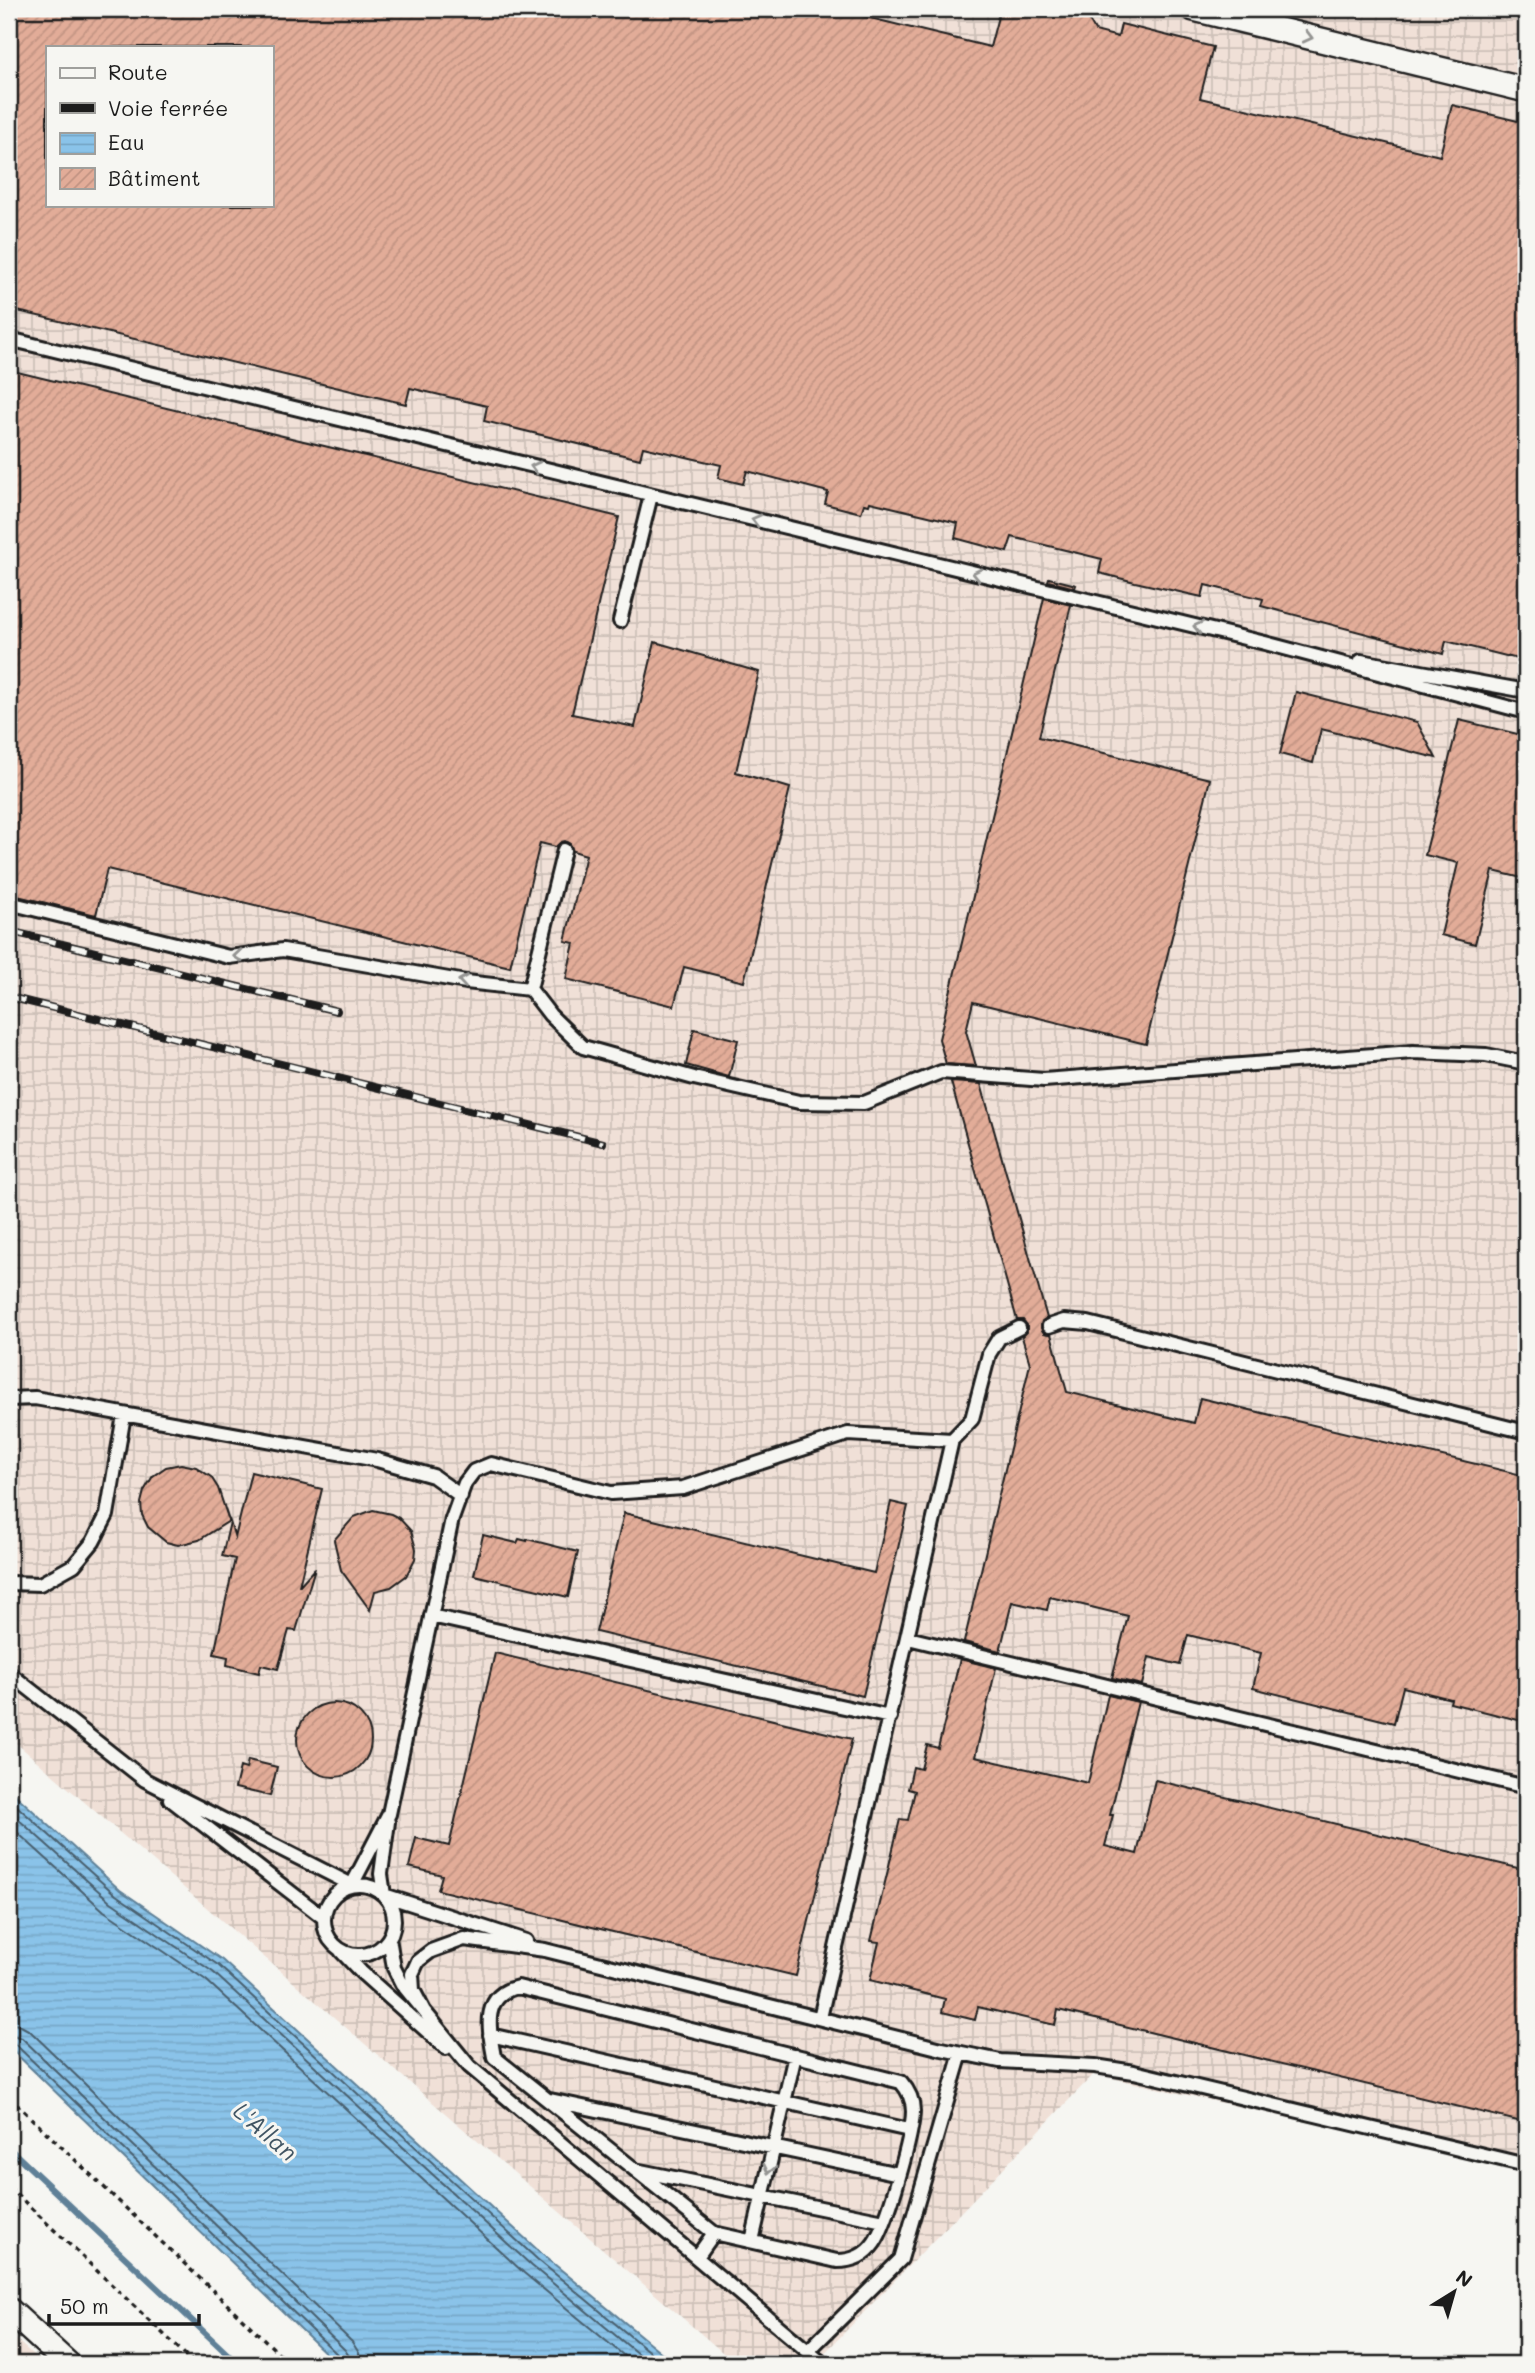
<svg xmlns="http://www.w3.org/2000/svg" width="1535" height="2373" viewBox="0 0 1535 2373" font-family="Mali,sans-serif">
	<defs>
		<pattern id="industrial-grid" width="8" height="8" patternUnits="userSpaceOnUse" patternTransform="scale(1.75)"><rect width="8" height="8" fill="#f0e0d7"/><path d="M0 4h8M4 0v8" fill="none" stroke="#cdc0b8"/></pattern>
		<pattern id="water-rules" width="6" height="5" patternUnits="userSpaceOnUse" patternTransform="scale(1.75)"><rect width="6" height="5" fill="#8ac3e9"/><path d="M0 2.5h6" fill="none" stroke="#76a7c7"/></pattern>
		<pattern id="building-hatch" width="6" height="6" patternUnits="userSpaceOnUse" patternTransform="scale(1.75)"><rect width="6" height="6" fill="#e2ac98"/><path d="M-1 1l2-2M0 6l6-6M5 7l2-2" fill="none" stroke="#c19382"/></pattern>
	</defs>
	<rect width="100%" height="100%" fill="#f6f6f2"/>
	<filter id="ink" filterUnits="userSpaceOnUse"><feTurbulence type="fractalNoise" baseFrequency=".0143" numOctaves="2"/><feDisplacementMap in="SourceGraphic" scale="14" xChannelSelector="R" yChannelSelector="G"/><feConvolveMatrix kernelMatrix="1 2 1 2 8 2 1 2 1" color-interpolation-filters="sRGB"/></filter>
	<g filter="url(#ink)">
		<path fill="#f0e0d7" d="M9 2333 43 2364H9Z"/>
		<path fill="url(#industrial-grid)" fill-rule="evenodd" d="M9 9H1526V2171L1094 2074 814 2364H736L9 1737ZM47 47H271V205H47Z"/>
		<path fill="url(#water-rules)" stroke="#5e8097" stroke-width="2" d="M9 1789 120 1890 222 1960 542 2254 675 2364H337L9 2047Z"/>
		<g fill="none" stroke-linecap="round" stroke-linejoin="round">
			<path stroke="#485f6e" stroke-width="2" d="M9 1799 116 1895 218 1965 537 2259 664 2364
				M9 1811 111 1902 213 1972 532 2266 650 2364
				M9 1825 104 1911 206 1980 524 2273 634 2364
				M9 2023 19 2025 30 2031 352 2342 359 2353 360 2364
				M9 2034 22 2038 345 2350 349 2356 350 2364
				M9 2043 16 2045 339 2356 341 2364"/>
			<path stroke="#5e8097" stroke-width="6" d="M9 2148 238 2364"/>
		</g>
		<path fill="url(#building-hatch)" stroke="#1c1c1c" stroke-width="2" fill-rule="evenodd" d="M9 9H833L990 47 1000 9H1060L1086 15 1095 31 1118 37 1121 24 1213 47 1200 98 1440 156 1452 105 1526 123V661L1446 641 1443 654 1261 606 1263 599 1205 585 1202 597 1135 582 1099 573 1102 559 1012 537 1007 552 955 538 958 523 870 502 869 505 864 504 861 513 825 504 828 492 747 471 743 484 718 478 721 465 643 447 640 459 484 421 487 406 410 388 406 404 9 309ZM47 47H271V205H47Z
			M9 370 619 517 572 714 635 727 655 642 759 672 736 772 790 788 744 982 684 967 674 1006 566 979 574 943 565 941 586 855 573 851 570 844 565 841 561 842 556 847 540 843 510 967 107 869 96 915 9 894Z
			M1049 578 1076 585 1075 588 1048 581Z
			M1044 598 1071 605 1039 737 1210 779 1146 1044 973 1002 966 1031 976 1066 946 1064 939 1039Z
			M1296 692 1417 722 1436 758 1321 729 1313 763 1280 754Z
			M1459 720 1526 736V879L1493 871 1475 944 1441 935 1458 863 1425 855Z
			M694 1029 738 1040 729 1077 686 1065Z
			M951 1082 981 1084 1047 1318 1042 1321 1041 1328 1044 1333 1051 1334 1067 1392 1194 1423 1200 1398 1526 1476V1722L1450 1703 1451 1699 1403 1687 1394 1723 1253 1688 1261 1653 1188 1635 1180 1665 1149 1657 1142 1685 1112 1678 1128 1616 1050 1597 1047 1610 1012 1602 1000 1651 964 1642 1030 1364 1022 1337 1027 1332V1325L1023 1320H1017Z
			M181 1464 196 1467 211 1477 218 1488 229 1521 199 1540 178 1545 166 1542 148 1527 142 1515 141 1503 144 1491 153 1476 166 1467Z
			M251 1472 322 1489 299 1586 315 1568 296 1631 289 1630 278 1669 261 1665 259 1673 227 1665 228 1657 214 1654 235 1559 222 1556 230 1522 235 1538Z
			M891 1502 908 1506 863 1696 596 1632 624 1513 874 1573Z
			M373 1510 391 1514 399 1518 411 1531 416 1549 415 1559 406 1576 391 1587 375 1591 370 1610 341 1570 334 1540 354 1517Z
			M483 1535 517 1543 519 1539 527 1541V1539L578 1552 568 1597 474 1575Z
			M495 1653 852 1739 796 1976 438 1890 442 1875 409 1867 416 1838 449 1846Z
			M960 1659 996 1668 975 1757 1088 1783 1108 1695 1138 1702 1110 1815H1113L1105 1846 1137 1854 1155 1780 1526 1870V2123L1058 2010 1055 2025 978 2007 975 2020 942 2012 945 1999 870 1980 879 1942 871 1941 892 1853 900 1819 908 1820 915 1791 908 1789 913 1767 921 1769 927 1745 938 1748Z
			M297 1740a37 37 0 1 1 74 0a37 37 0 1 1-74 0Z
			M248 1760 277 1767 270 1796 235 1788 240 1767 246 1769Z"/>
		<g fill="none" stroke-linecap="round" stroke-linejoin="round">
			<g stroke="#1c1c1c" stroke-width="18">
				<path id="service" d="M9 339 1265 643 1526 712
					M620 621 651 495
					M1361 661 1526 691
					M9 903 229 957 283 950 466 982 530 989 550 1015 583 1047 694 1078 799 1102 864 1103 941 1072 1044 1080 1413 1052 1486 1055 1526 1063
					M530 989 564 850
					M1049 1326 1064 1321 1088 1323 1526 1432
					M9 1399 35 1398 377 1460 433 1476 461 1496
					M9 1583 40 1584 74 1565 93 1542 107 1515 124 1415
					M431 1616 890 1717
					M908 1638 1526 1787
					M9 1673 145 1780 352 1885 389 1814 452 1519 465 1483 474 1471 491 1464 611 1493 683 1488 848 1434 952 1440
					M170 1799 324 1918
					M388 1822 381 1874 384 1895 526 1941
					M324 1920a35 35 0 1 1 70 0a35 35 0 1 1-70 0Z
					M389 1938 394 1968 402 1984 469 2066 823 2364
					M341 1951 361 1972 446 2048
					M518 1987 901 2082C908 2090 913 2100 913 2111 913 2134 887 2225 874 2243 865 2256 852 2261 837 2261L714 2233 494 2057C489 2029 481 1995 518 1987Z
					M424 2011 413 1990 412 1974 418 1961 431 1951 464 1939 545 1950 942 2049 1000 2061 1095 2066 1134 2072 1526 2165
					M820 2018 952 1440 972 1419 989 1354 999 1338 1019 1328
					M490 2035 909 2130
					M550 2100 899 2174
					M640 2171 884 2221
					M752 2241 795 2055
					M697 2257 714 2233
					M808 2351 901 2259 961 2053"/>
			</g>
			<g stroke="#1c1c1c" stroke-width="28">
				<path id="minor" d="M1194 9 1526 90
					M9 2310 68 2364"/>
			</g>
			<path stroke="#1c1c1c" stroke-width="3.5" stroke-dasharray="5 5" stroke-linecap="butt" d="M9 2097 290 2364
				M9 2187 195 2364"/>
			<use href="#service" stroke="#f6f6f2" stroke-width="12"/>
			<use href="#minor" stroke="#f6f6f2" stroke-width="23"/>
			<g stroke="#1c1c1c" stroke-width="8">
				<path id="rail" d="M9 931 337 1011
					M9 997 603 1143"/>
			</g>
			<use href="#rail" stroke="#f6f6f2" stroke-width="5" stroke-dasharray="16" stroke-linecap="butt"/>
		</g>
		<defs><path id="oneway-chevron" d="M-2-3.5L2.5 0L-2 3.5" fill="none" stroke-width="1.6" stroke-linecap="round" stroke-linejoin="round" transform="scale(1.75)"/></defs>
		<g stroke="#949492">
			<use href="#oneway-chevron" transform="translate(1308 37) rotate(14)"/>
			<use href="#oneway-chevron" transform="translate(535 467) rotate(-166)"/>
			<use href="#oneway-chevron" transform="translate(756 520) rotate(-166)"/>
			<use href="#oneway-chevron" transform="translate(977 574) rotate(-167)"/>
			<use href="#oneway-chevron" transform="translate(1198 627) rotate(-167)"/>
			<use href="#oneway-chevron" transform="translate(238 956) rotate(175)"/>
			<use href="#oneway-chevron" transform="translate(463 981) rotate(-171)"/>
			<use href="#oneway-chevron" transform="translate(769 2169) rotate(103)"/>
		</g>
	</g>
	<g text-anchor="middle" stroke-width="6" stroke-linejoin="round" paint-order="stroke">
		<g font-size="24" font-style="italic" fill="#425664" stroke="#f6f6f2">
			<text transform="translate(265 2132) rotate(41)" y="8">L'Allan</text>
		</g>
	</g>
	<rect width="1535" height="2373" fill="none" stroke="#f6f6f2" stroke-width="35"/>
	<rect x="18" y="18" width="1500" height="2338" fill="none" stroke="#1c1c1c" stroke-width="2.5" filter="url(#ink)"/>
	<rect x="46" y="46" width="228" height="161" fill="#f6f6f2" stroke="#9f9f9c" stroke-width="2"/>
	<rect x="60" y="68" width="35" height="10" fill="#f6f6f2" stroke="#9f9f9c" stroke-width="2"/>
	<text x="108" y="80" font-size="21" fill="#1c1c1c">Route</text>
	<rect x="60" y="103" width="35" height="10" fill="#1c1c1c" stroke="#9f9f9c" stroke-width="2"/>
	<text x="108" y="116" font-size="21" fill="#1c1c1c">Voie ferrée</text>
	<rect x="60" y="133" width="35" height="21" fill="url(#water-rules)" stroke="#9f9f9c" stroke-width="2"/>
	<text x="108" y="150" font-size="21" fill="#1c1c1c">Eau</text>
	<rect x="60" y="168" width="35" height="21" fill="url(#building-hatch)" stroke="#9f9f9c" stroke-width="2"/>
	<text x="108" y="186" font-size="21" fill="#1c1c1c">Bâtiment</text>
	<g transform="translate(1454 2292) rotate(37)" stroke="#f6f6f2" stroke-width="5" paint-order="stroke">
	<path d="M0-5L12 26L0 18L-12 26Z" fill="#1c1c1c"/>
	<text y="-10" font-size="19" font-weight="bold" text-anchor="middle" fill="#1c1c1c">N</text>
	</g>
	<path d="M49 2314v10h150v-10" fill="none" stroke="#1c1c1c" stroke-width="3.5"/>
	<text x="60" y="2314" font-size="21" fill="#1c1c1c" stroke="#f6f6f2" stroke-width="5" paint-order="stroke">50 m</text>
</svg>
